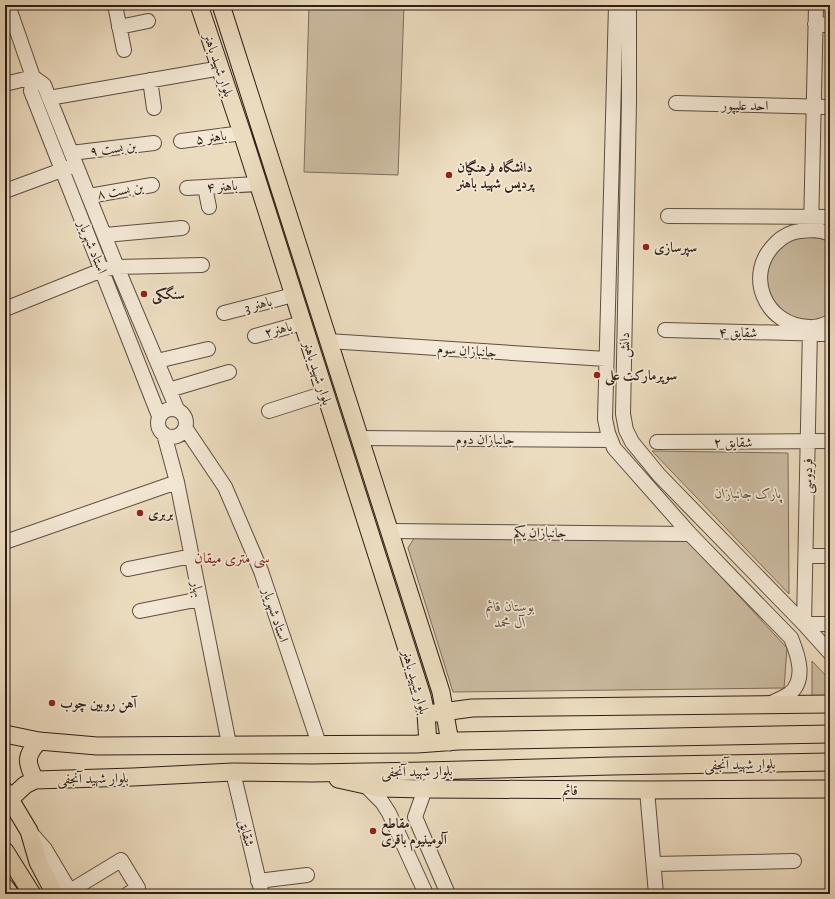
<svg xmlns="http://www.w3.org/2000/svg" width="835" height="899" viewBox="0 0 835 899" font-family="'IM FELL DW Pica',Amiri,serif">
	<rect width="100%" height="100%" fill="#ecdcbf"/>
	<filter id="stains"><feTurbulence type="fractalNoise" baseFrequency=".005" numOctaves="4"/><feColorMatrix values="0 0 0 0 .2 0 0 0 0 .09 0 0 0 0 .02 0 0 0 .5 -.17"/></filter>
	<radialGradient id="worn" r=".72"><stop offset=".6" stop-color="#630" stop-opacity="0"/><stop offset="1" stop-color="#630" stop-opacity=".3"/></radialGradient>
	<path fill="#ccbca2" stroke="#7d6d5c" d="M309 5H404L398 175 304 172Z
		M801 237H816L830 242V315C781 340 742 273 787 243 791 240 797 239 801 237Z
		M652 451 788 453 789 594Z
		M416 535 688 541 787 648 784 688 453 692 408 548Z
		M812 661 830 680V696H812Z"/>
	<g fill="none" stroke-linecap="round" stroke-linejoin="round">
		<g stroke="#5e4e40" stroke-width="16">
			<path id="minor" d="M8 5 33 77 31 91 159 416
				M115 5 124 50
				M616 5 605 419 608 433 614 448 690 534 791 638C798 655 807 680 789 694 783 698 775 701 769 704
				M629 5V102L623 414 626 430 632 442 659 475 804 624 830 653
				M815 24 830 25
				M119 27 148 21
				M33 77 44 85 117 267 177 409
				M150 80 154 108
				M5 84 33 77
				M49 98 221 68
				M676 103 830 107
				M181 141 242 133
				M71 153 154 143
				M205 187 209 207
				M187 188 258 184
				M5 191 70 167
				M89 196 152 185
				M668 216 830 217
				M811 229 816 5
				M830 234C821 229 810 230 800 231 791 232 782 237 776 243 743 274 765 326 809 327 817 328 823 325 830 322
				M105 235 182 228
				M5 309 102 270 117 267 202 265
				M224 313 293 295
				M665 330 830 334
				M255 336 302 323
				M328 341 606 359
				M157 361 208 349
				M169 390 229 372
				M158 423a14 14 0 1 1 28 0a14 14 0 1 1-28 0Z
				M269 411 325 393
				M186 429 225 487 261 571 319 744
				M164 434 177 482 229 744
				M360 438 611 440
				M657 442 830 441
				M390 531 690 534
				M5 542 177 482
				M806 556H830
				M128 569 192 556
				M140 611 200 599
				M804 624 810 328
				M804 624H830
				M445 771 425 789 415 817 448 894
				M233 772 262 894
				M366 786 382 802 389 813 426 894
				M647 790 656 894
				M29 831 45 849 70 891 121 860 138 888 128 894
				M654 864 794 861
				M258 881 307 875"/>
		</g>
		<g stroke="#2e1e16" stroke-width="19">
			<path id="major" d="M199 5 242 133 422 696 426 714 428 743
				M221 5 441 692 450 742
				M435 713 472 708 830 704
				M5 734 39 741 97 746 417 744 458 741 830 734
				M338 779 379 788 425 789 647 790 830 789
				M35 780C26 762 25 756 39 741
				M5 791 29 831 38 862 55 894
				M10 799 25 785 35 780 133 777 233 772 312 773 425 771 612 766 830 762
				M5 851 32 894
				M5 887 10 894"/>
		</g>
		<use href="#minor" stroke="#f3e8d5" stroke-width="14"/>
		<use href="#major" stroke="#ecdcbf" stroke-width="17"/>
	</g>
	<g fill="#8f2418" stroke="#f3e8d5" stroke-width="1.5">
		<circle cx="449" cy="175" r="4"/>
		<circle cx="646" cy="247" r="4"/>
		<circle cx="144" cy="294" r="4"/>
		<circle cx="597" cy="375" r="4"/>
		<circle cx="140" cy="513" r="4"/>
		<circle cx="52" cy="703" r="4"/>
		<circle cx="373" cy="831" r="4"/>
	</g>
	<g text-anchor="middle" stroke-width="3.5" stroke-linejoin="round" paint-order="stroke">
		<g font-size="14" fill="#2e1e16" stroke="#f3e8d5">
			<text transform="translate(219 65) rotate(71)" y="5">بلوار شهید باهنر</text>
			<text transform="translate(745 105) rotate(1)" y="5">احد علیپور</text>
			<text transform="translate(211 137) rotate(-8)" y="5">باهنر ۵</text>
			<text transform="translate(113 148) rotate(-7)" y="5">بن بست ۹</text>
			<text transform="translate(222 186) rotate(-4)" y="5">باهنر ۴</text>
			<text transform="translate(120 190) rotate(-10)" y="5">بن بست ۸</text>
			<text transform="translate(93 247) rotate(68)" y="5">استاد شهریار</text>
			<text transform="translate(258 304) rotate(-15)" y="5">باهنر 3</text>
			<text transform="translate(278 329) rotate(-15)" y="5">باهنر۲</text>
			<text transform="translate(738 332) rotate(1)" y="5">شقایق ۴</text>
			<text transform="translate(624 345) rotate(-89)" y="5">دانش</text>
			<text transform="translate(467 350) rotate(4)" y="5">جانبازان سوم</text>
			<text transform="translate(318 373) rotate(72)" y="5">بلوار شهید باهنر</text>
			<text x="485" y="444">جانبازان دوم</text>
			<text x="733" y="447">شقایق ۲</text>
			<text transform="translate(807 476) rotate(-89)" y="5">فردوسی</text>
			<text transform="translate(540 532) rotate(1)" y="5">جانبازان یکم</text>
			<text transform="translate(198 589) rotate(79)" y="5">بهار</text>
			<text transform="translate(276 615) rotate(72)" y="5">استاد شهریار</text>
			<text transform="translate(416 682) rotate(74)" y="5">بلوار شهید باهنر</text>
			<text transform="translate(740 764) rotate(-1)" y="5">بلوار شهید آنجفی</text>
			<text transform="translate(417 771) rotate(-1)" y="5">بلوار شهید آنجفی</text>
			<text transform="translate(93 778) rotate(-1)" y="5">بلوار شهید آنجفی</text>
			<text x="570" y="795">قائم</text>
			<text transform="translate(247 833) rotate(77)" y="5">شقایق</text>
		</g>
		<g font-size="14" font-weight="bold" fill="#2e1e16" stroke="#f3e8d5" text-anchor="start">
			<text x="457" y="172">دانشگاه فرهنگیان<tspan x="457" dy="16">پردیس شهید باهنر</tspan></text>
			<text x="654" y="252">سپرسازی</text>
			<text x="152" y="299">سنگکی</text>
			<text x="605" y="380">سوپرمارکت علی</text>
			<text x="148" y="518">بربری</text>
			<text x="60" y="708">آهن روبین چوب</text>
			<text x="381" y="828">مقاطع<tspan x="381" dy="16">آلومینیوم باقری</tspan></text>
		</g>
		<g font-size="14" font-style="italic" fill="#5d4d40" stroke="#f3e8d5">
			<text x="748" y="498">پارک جانبازان</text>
			<text x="510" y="611">بوستان قائم<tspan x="510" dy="16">آل محمد</tspan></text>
		</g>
		<g font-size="15" fill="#7a1f14" stroke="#f3e8d5">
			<text x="232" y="563">سی متری میقان</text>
		</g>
	</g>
	<rect width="835" height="899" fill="none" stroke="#ecdcbf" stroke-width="20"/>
	<rect x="6" y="6" width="823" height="887" fill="none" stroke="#2e1e16" stroke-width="2"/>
	<rect x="10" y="10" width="815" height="879" fill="none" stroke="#2e1e16"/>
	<rect width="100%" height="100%" filter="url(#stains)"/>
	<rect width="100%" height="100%" fill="url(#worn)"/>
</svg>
